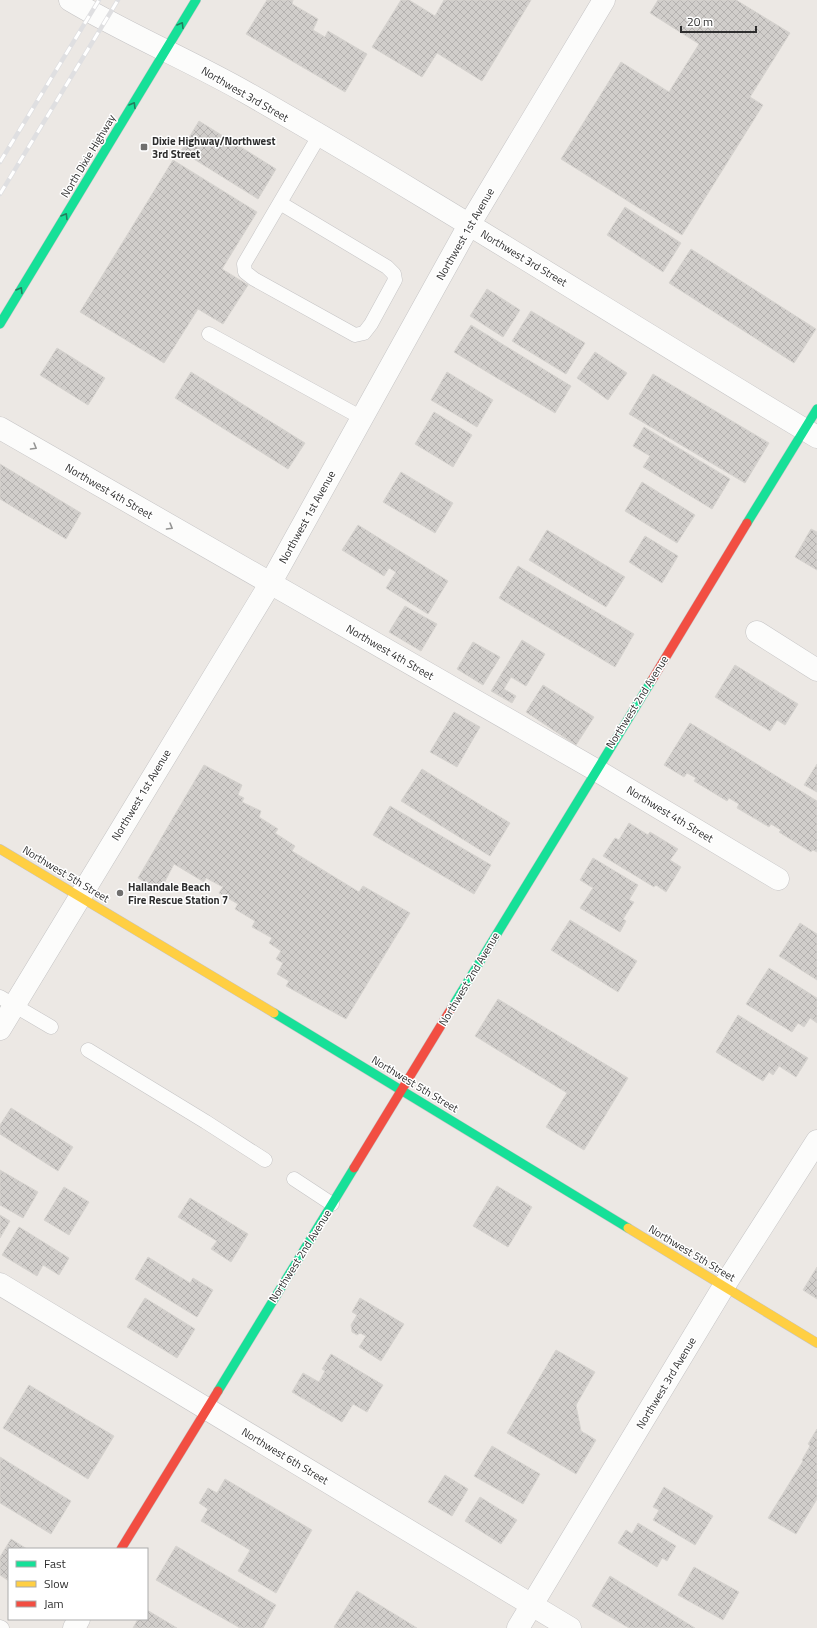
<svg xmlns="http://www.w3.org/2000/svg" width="817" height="1628" viewBox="0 0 817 1628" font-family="'Titillium Web',sans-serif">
	<defs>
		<pattern id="building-cross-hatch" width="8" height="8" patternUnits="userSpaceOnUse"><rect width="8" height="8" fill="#d1cecb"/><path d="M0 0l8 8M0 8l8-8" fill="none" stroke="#b4b1af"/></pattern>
	</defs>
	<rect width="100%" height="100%" fill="#ece8e4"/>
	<path fill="url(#building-cross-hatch)" stroke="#d7d4d0" d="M267 0H293L292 4 318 19 313 30 325 37 328 31 367 54 345 92 246 34Z
		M401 0H409L435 16 444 0H531L482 81 437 53 422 77 372 47Z
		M658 0H736L790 33 750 97 763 105 682 235 561 159 621 62 669 92 699 44 650 13Z
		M199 121 276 169 258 199 181 151Z
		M173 160 257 212 222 269 248 285 223 324 198 309 164 363 80 312Z
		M625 207 681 243 663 272 607 235Z
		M691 249 816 329 794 363 669 283Z
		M487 289 520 310 503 337 470 316Z
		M531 311 585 343 566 374 512 341Z
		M471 325 571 386 555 413 454 352Z
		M57 348 105 378 88 405 40 375Z
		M595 352 627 373 608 400 577 378Z
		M191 372 305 443 288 469 175 398Z
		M447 372 493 400 477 427 431 400Z
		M653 374 769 443 745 483 629 414Z
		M434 412 472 435 453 467 415 444Z
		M644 427 730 479 712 509 643 467 650 456 633 446Z
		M0 464 81 513 66 539 0 499Z
		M401 472 453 503 435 533 383 502Z
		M642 482 695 515 677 543 625 511Z
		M358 525 448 581 428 614 386 588 396 572 389 568 384 576 342 550Z
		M811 529 817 532V570L795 557Z
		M547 530 625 577 606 607 529 560Z
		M645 536 678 556 662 583 629 562Z
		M518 566 634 634 615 667 499 598Z
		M405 606 437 624 421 651 389 632Z
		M522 640 545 654 526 686 511 677 504 689 516 696 512 703 491 691Z
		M473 642 500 657 483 685 457 669Z
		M735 665 798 704 785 725 777 720 770 731 715 697Z
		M543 685 594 717 576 745 526 712Z
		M454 712 480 727 457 767 430 752Z
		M690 723 817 801V852L813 850 811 852 779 832 781 830 771 824 769 827 737 808 739 804 729 798 727 801 694 781 696 778 687 773 684 777 664 765Z
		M817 764V792L804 785Z
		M204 765 242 785 238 795 244 798 242 802 261 811 259 817 278 829 275 833 295 846 292 851 359 892 363 886 410 913 346 1019 286 986 289 981 277 974 283 963 276 959 281 951 269 943 272 938 252 927 255 921 235 909 238 904 219 893 223 887 206 878 204 882 174 864 160 891 138 878Z
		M422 769 510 823 490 856 401 801Z
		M390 806 491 865 474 894 373 835Z
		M629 823 648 835 650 832 678 849 670 860 681 867 666 892 656 885 654 887 603 856 615 838 619 840Z
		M593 858 638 885 629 900 634 902 623 919 626 921 620 932 580 908 593 888 580 880Z
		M570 920 637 961 618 992 551 950Z
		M800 923 817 934V980L779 956Z
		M769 968 817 998V1023L810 1018 804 1027 798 1023 792 1032 746 1004Z
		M498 999 628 1078 584 1150 546 1127 567 1093 475 1036Z
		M738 1015 808 1058 796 1077 779 1066 773 1075 769 1072 763 1081 716 1052Z
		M11 1108 73 1147 58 1171 0 1134V1125Z
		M0 1170 38 1192 23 1218 0 1205Z
		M497 1186 532 1207 508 1247 473 1226Z
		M64 1187 89 1202 69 1235 44 1220Z
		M190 1198 248 1234 231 1262 211 1249 217 1241 178 1217Z
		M0 1215 10 1221 0 1238Z
		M19 1227 69 1258 59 1275 43 1265 37 1276 2 1255Z
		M148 1257 190 1283 193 1278 213 1290 197 1317 135 1279Z
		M817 1267V1299L803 1290Z
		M145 1298 195 1329 177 1358 127 1327Z
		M360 1298 404 1324 381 1361 359 1347 366 1336 360 1333 357 1335 352 1332 351 1325 357 1315 352 1312Z
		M556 1350 595 1372 576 1405 581 1431 596 1440 576 1474 507 1433Z
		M331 1354 383 1385 367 1412 353 1404 342 1422 292 1392 303 1373 319 1382 325 1371 322 1369Z
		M29 1385 114 1436 88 1479 3 1428Z
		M817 1429V1499L796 1534 768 1518 803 1461 802 1460 810 1446 808 1444Z
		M492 1446 540 1474 523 1504 474 1476Z
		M0 1457 71 1501 51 1534 0 1503Z
		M445 1475 468 1489 452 1516 428 1502Z
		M225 1479 312 1530 276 1593 238 1571 250 1550 201 1521 208 1509 199 1503 208 1488 217 1493Z
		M664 1487 713 1516 695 1545 653 1520 659 1510 653 1507Z
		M480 1497 517 1520 501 1544 465 1521Z
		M638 1523 676 1546 667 1561 662 1558 657 1567 618 1543 626 1530 632 1534Z
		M11 1539 27 1549H9V1581L0 1575V1557Z
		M176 1546 276 1605 263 1628H240L156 1580Z
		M694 1567 739 1592 723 1620 678 1595Z
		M610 1576 695 1628H629L592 1606Z
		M357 1591 417 1628H336L334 1627Z
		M147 1610 177 1628H133L138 1619H147Z"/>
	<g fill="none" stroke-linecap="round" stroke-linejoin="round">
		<g stroke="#c5c4c5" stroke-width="15">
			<path id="lane" d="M280 203 387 267 394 274 395 280 371 324 364 333 355 335 254 279 245 272 244 264 319 136
				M209 334 362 418
				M0 997 51 1027
				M88 1050 206 1122 265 1160
				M294 1179 332 1204
				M0 1627 2 1628"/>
		</g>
		<g stroke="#c5c4c5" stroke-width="23">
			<path id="street" d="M70 0C127 34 189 60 247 93 440 203 626 323 817 437
				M0 428 596 770 778 879
				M757 632 817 670
				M0 1029 270 584 469 225 604 0
				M0 1284 570 1628
				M74 1628 79 1619
				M518 1628 724 1286 817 1141"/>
		</g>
		<g stroke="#c5c4c5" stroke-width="10">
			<path id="fast" d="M0 324 196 0
				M747 523 817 409
				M451 1009 652 680
				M274 1013 628 1228
				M218 1391 354 1168"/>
		</g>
		<g stroke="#c5c4c5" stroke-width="10">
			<path id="slow" d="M0 849 274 1013
				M628 1228 817 1343"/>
		</g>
		<g stroke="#c5c4c5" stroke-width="10">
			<path id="jam" d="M652 680 747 523
				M354 1168 451 1009
				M121 1549 218 1391"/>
		</g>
		<use href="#lane" stroke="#fcfcfb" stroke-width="14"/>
		<use href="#street" stroke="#fcfcfb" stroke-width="22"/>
		<use href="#fast" stroke="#16e098" stroke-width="9"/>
		<use href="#slow" stroke="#ffcf43" stroke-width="9"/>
		<use href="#jam" stroke="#f24e42" stroke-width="9"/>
		<g stroke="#dfdfe1" stroke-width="4.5">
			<path id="rail" d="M0 162 99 0
				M0 194 118 0"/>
		</g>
		<use href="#rail" stroke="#fff" stroke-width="3" stroke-dasharray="9" stroke-linecap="butt"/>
	</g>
	<defs><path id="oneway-chevron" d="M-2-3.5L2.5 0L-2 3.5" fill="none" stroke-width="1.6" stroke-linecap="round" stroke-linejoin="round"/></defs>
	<g stroke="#237e5e">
		<use href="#oneway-chevron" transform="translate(181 25) rotate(-59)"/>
		<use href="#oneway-chevron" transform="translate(133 105) rotate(-59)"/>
		<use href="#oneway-chevron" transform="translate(65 216) rotate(-59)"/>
		<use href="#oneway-chevron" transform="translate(20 290) rotate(-59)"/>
	</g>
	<g stroke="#959594">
		<use href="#oneway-chevron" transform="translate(34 447) rotate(30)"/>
		<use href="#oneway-chevron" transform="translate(170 527) rotate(30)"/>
	</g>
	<g fill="#706f6e" stroke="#fff" stroke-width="1.5">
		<rect x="140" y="143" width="8" height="8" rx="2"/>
		<circle cx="120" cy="893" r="4"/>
	</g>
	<g text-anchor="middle" stroke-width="3" stroke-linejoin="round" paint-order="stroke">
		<g font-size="11" fill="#2e2e2e" stroke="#fff">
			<text transform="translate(245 94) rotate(30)" y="4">Northwest 3rd Street</text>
			<text transform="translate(88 156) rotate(-59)" y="4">North Dixie Highway</text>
			<text transform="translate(465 234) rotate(-60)" y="4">Northwest 1st Avenue</text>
			<text transform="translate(524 258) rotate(31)" y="4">Northwest 3rd Street</text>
			<text transform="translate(109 491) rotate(30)" y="4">Northwest 4th Street</text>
			<text transform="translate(307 517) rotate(-61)" y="4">Northwest 1st Avenue</text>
			<text transform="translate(390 652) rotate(30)" y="4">Northwest 4th Street</text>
			<text transform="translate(637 702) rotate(-58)" y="4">Northwest 2nd Avenue</text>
			<text transform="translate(141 795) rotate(-59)" y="4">Northwest 1st Avenue</text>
			<text transform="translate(670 814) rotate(31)" y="4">Northwest 4th Street</text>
			<text transform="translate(66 874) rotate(31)" y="4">Northwest 5th Street</text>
			<text transform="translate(469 979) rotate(-59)" y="4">Northwest 2nd Avenue</text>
			<text transform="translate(415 1084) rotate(31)" y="4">Northwest 5th Street</text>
			<text transform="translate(692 1253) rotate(31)" y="4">Northwest 5th Street</text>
			<text transform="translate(300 1256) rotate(-58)" y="4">Northwest 2nd Avenue</text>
			<text transform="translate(666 1383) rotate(-59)" y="4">Northwest 3rd Avenue</text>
			<text transform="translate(285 1456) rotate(31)" y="4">Northwest 6th Street</text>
		</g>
		<g font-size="11" font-weight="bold" fill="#2e2e2e" stroke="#fff" text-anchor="start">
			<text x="152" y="145">Dixie Highway/Northwest<tspan x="152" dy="13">3rd Street</tspan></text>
			<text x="128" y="891">Hallandale Beach<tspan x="128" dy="13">Fire Rescue Station 7</tspan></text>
		</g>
	</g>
	<rect x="8" y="1548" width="140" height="72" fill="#ffffff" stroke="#ababab"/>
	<rect x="16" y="1561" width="20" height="6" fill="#16e098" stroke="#ababab"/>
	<text x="44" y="1568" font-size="12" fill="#2e2e2e">Fast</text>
	<rect x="16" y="1581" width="20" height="6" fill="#ffcf43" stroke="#ababab"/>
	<text x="44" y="1588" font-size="12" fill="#2e2e2e">Slow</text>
	<rect x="16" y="1601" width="20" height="6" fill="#f24e42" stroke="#ababab"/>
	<text x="44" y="1608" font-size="12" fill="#2e2e2e">Jam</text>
	<path d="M681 26v6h75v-6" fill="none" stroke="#2e2e2e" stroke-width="2"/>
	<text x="687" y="26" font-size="12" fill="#2e2e2e" stroke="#ffffff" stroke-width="3" paint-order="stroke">20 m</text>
</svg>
